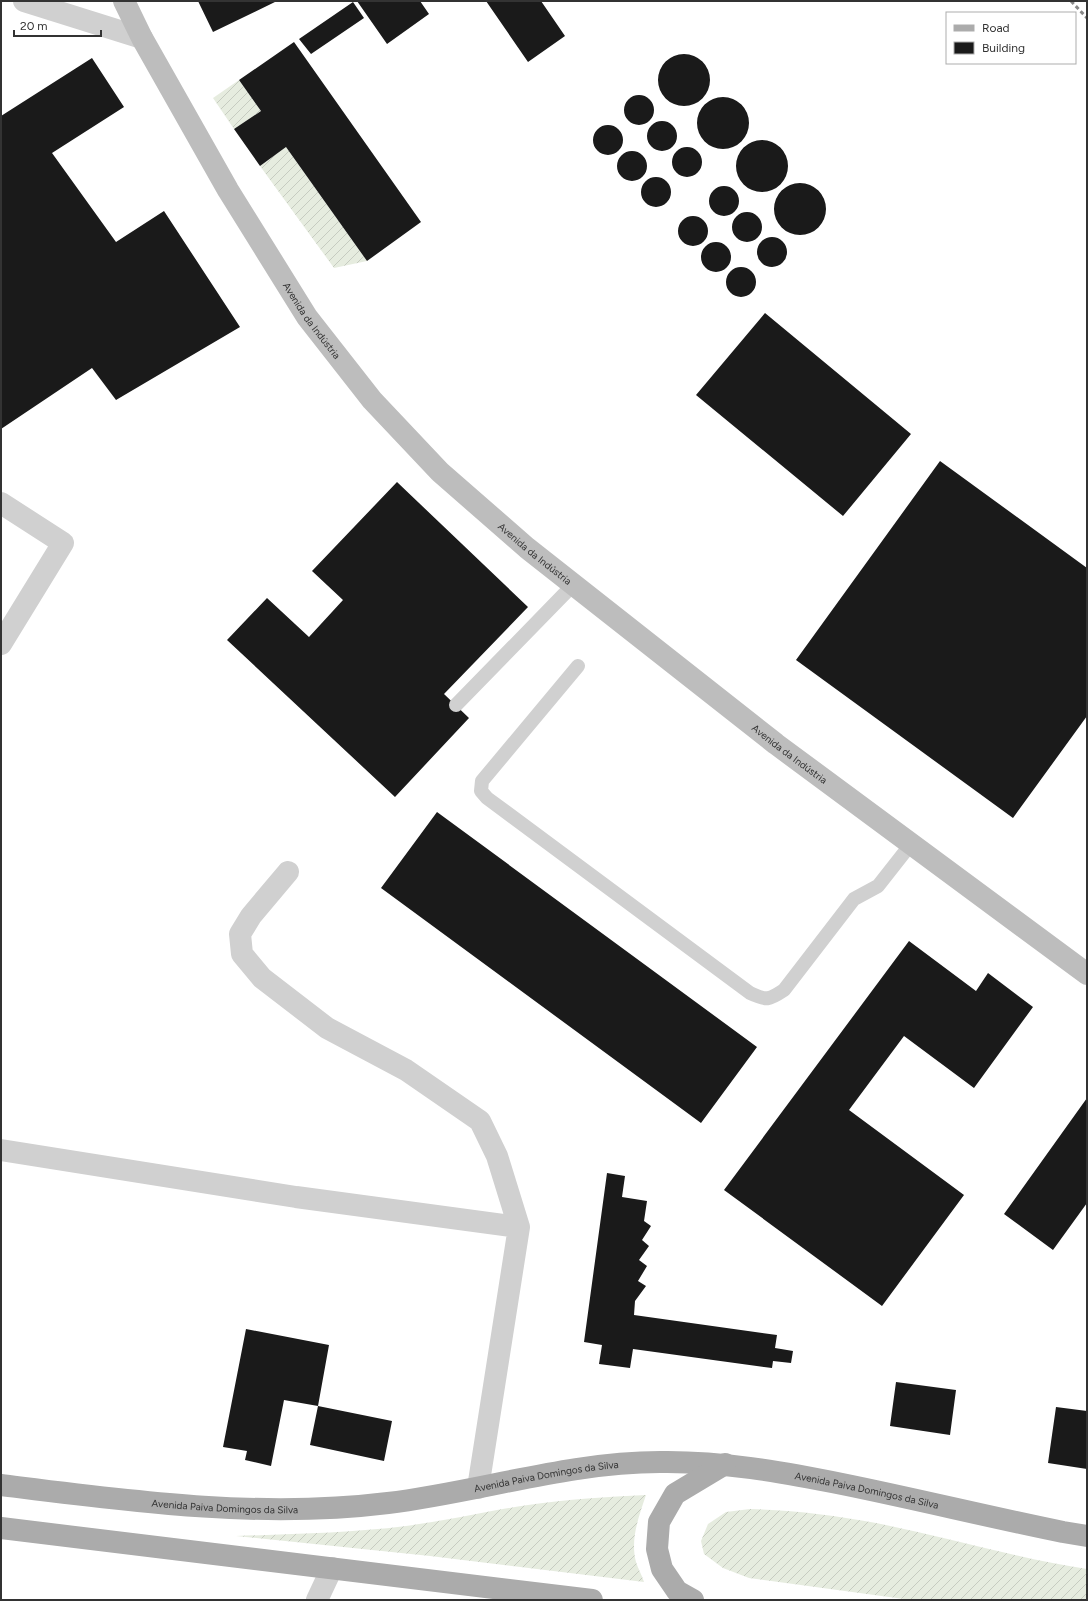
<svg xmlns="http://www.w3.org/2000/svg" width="1088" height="1601" viewBox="0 0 1088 1601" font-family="Figtree,sans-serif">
	<defs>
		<pattern id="garden-furrows" width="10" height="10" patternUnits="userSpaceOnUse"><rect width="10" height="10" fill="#e6ecdf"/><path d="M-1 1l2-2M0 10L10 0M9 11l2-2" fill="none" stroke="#c6cbc0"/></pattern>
	</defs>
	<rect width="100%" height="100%" fill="#fff"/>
	<path fill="url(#garden-furrows)" d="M239 80 261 111 234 129 213 98Z
		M286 147 367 261 334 268 260 166Z
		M646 1495C639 1516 630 1539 636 1562 638 1569 642 1575 644 1582L430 1556 236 1536C293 1534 350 1533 406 1526 447 1521 487 1511 528 1505 568 1499 607 1497 646 1495Z
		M750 1509C792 1510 834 1515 876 1523 947 1537 1016 1558 1087 1569V1600H911L749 1578 723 1568 704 1554 701 1541 708 1524 726 1512Z"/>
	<path fill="#1a1a1a" d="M198 1H277L213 32Z
		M357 1H420L429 14 387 44Z
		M486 1H541L565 36 528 62Z
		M353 2 364 18 311 54 299 39Z
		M294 42 421 222 367 261 286 147 260 166 234 129 261 111 239 80Z
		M658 80a26 26 0 1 1 52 0a26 26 0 1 1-52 0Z
		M92 58 124 107 52 153 116 242 164 211 240 327 116 400 92 368 1 429V116Z
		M624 110a15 15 0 1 1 30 0a15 15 0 1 1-30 0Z
		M697 123a26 26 0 1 1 52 0a26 26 0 1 1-52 0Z
		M647 136a15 15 0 1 1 30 0a15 15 0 1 1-30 0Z
		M593 140a15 15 0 1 1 30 0a15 15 0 1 1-30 0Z
		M736 166a26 26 0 1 1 52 0a26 26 0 1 1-52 0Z
		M672 162a15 15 0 1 1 30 0a15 15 0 1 1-30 0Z
		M617 166a15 15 0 1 1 30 0a15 15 0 1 1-30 0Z
		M641 192a15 15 0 1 1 30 0a15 15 0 1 1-30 0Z
		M774 209a26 26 0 1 1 52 0a26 26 0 1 1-52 0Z
		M709 201a15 15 0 1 1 30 0a15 15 0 1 1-30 0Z
		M732 227a15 15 0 1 1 30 0a15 15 0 1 1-30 0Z
		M678 231a15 15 0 1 1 30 0a15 15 0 1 1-30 0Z
		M757 252a15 15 0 1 1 30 0a15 15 0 1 1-30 0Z
		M701 257a15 15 0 1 1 30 0a15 15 0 1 1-30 0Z
		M726 282a15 15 0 1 1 30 0a15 15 0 1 1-30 0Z
		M765 313 911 434 843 516 696 395Z
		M940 461 1087 568V716L1013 818 796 660Z
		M397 482 528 607 444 694 469 718 395 797 227 640 267 598 309 637 343 600 312 571Z
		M437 812 757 1047 701 1123 381 888Z
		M909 941 976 991 988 973 1033 1007 974 1088 904 1036 849 1110 964 1195 882 1306 724 1190Z
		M1087 1098V1203L1053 1250 1004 1214Z
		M607 1173 625 1176 622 1197 647 1201 644 1221 651 1226 642 1240 649 1246 639 1260 647 1266 638 1281 646 1286 635 1301 634 1315 777 1335 775 1348 793 1351 791 1363 773 1361 772 1368 633 1349 630 1368 599 1364 602 1345 584 1342Z
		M246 1329 329 1345 318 1406 392 1421 384 1461 310 1445 318 1406 284 1400 271 1466 245 1460 247 1451 223 1447Z
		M896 1382 956 1390 950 1435 890 1426Z
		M1056 1407 1087 1411V1469L1048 1463Z"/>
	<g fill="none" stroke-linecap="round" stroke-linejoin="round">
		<path stroke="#d0d0d0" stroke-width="14" d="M578 666 482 781 481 791 487 798 750 993C767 1001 769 1000 784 990L854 899 878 886 911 844
			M456 705 573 585"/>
		<path stroke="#d0d0d0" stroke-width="22" d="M24 1 142 38
			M1 503 63 543 1 644
			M288 872 251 916 240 934 242 954 262 978 327 1028 406 1070 480 1121 497 1156 519 1227 478 1488
			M1 1150 296 1197 519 1227
			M317 1600 332 1568"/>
		<path stroke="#bdbdbd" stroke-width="22" id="s1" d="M124 1 142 38 228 190 307 317 372 400 440 472 527 548 776 744 1087 974"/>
		<g stroke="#ababab" stroke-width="22">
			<path id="s2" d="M1 1485C129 1501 259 1519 388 1503 479 1492 568 1462 660 1462 721 1461 782 1472 842 1484 916 1499 989 1517 1063 1532L1087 1536"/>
			<path d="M1 1528 592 1600"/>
			<path d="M693 1600 677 1591 662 1569 657 1549 659 1522 675 1494 725 1464"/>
		</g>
		<path stroke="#888" stroke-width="3" stroke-dasharray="4 3" stroke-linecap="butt" d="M1071 1 1087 18"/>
	</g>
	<g text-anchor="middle" stroke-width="4" stroke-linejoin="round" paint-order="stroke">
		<g font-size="10" fill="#333" stroke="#fff">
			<text dy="4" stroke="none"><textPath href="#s1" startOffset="371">Avenida da Indústria</textPath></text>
			<text dy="4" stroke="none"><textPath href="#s1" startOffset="695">Avenida da Indústria</textPath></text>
			<text dy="4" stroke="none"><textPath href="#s1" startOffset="1019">Avenida da Indústria</textPath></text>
			<text dy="4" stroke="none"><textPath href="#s2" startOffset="549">Avenida Paiva Domingos da Silva</textPath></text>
			<text dy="4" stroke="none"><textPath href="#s2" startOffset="873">Avenida Paiva Domingos da Silva</textPath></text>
			<text dy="4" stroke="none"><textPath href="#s2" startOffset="225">Avenida Paiva Domingos da Silva</textPath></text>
		</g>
	</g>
	<rect width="1088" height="1601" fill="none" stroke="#333333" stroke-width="4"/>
	<rect x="946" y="12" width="130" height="52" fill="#ffffff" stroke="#adadad"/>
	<rect x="954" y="25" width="20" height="6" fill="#ababab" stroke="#adadad"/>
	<text x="982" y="32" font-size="12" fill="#333333">Road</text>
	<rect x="954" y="42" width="20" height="12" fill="#1a1a1a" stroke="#adadad"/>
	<text x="982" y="52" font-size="12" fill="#333333">Building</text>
	<path d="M14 30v6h87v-6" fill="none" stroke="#333333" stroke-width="2"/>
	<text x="20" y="30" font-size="12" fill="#333333" stroke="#ffffff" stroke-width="3" paint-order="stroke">20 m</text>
</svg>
